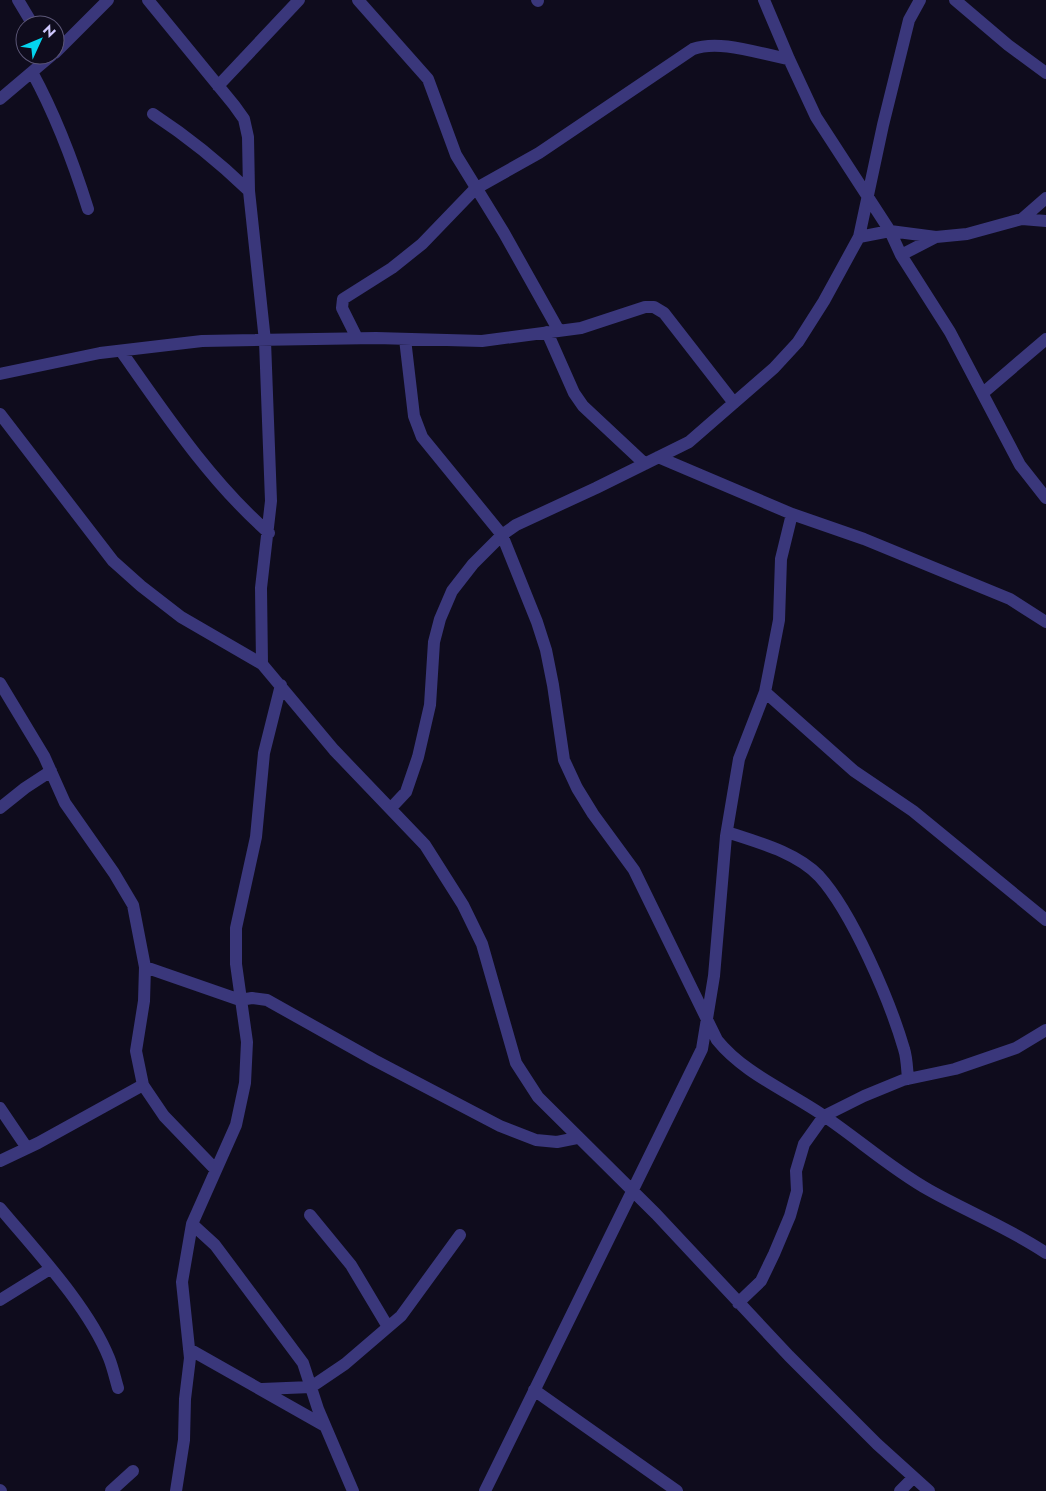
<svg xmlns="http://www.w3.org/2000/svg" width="1046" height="1491" viewBox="0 0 1046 1491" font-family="Jost,sans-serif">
	<rect width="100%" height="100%" fill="#0f0c1d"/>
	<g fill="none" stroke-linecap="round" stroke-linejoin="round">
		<path stroke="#3a377b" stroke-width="12" d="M18 0 33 25
			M148 0 234 105 244 119 248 137 249 191 265 341 271 501 261 588 262 664
			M358 0 428 79 456 155 504 233 559 331
			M537 0 538 1
			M764 0 789 59 816 117 890 231 901 255 950 332 1020 465 1046 498
			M955 0 1008 45 1046 73
			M55 53 108 0
			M32 72C56 116 73 161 88 209
			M218 86 299 0
			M0 99 52 55
			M153 114C188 137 219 162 249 191
			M1022 219 1046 198
			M859 237 890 231 936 237 967 234 1022 219 1046 221
			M901 255 936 237
			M547 332 574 393 583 406 645 464
			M357 338 342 308 343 299 392 268 422 244 475 189 539 153 693 49C720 39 760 54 789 59
			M405 339 414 416 422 437 502 535 537 622 546 650 553 685 564 760 577 788 593 814 634 870 717 1040C742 1071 781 1088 815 1110 854 1135 888 1167 929 1190 968 1212 1009 1228 1046 1253
			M121 351C166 415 210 481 269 533
			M0 374 100 353 202 341 376 338 482 341 581 328 645 307H654L664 313 734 403
			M983 393 1046 339
			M0 414 113 561 141 586 181 617 262 664 334 750 425 845 463 905 482 944 516 1063 538 1097 656 1214 789 1356 877 1444 929 1491
			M658 457 792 514 864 539 1010 599 1046 622
			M0 683 44 756 65 803 114 873 133 905 145 967 144 1001 136 1051 143 1085 164 1116 216 1170
			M765 692 854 771 913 811 1046 920
			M0 808 25 788 51 771
			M391 808 406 792 418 757 430 705 434 642 440 619 452 591 473 564 502 535 516 525 596 488 689 442 774 368 798 342 824 301 859 237 883 125 909 20 920 0
			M727 832C757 842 796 852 819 876 852 912 890 1001 904 1049 907 1058 907 1069 908 1079
			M145 967 240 1000 252 998 267 1000 374 1060 500 1126 536 1140 557 1142 577 1138
			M0 1108 27 1148
			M0 1161 38 1143 143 1085
			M0 1208C36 1251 88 1306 109 1358 113 1368 115 1378 118 1388
			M310 1215 351 1265 388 1327
			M192 1224 215 1245 303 1363 318 1409 353 1491
			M0 1300 50 1269
			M738 1303 761 1281 774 1254 790 1216 797 1191 796 1171 804 1144 824 1116 864 1096 903 1080 955 1069 1016 1048 1046 1030
			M189 1349 325 1426
			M262 1389 311 1387 345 1364 401 1316 460 1235
			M534 1390 677 1491
			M0 1490 1 1491
			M111 1491 133 1471
			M176 1491 184 1440 185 1399 190 1358 182 1282 192 1224 236 1125 245 1083 247 1042 236 964V928L256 837 264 753 281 685
			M485 1491 702 1049 714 976 726 836 739 759 765 692 779 620 781 559 792 514
			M900 1491 913 1478"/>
	</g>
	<g transform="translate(40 40) rotate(46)"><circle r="24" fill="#0f0c1d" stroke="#5c5777"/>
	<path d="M0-4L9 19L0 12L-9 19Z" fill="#04d5ef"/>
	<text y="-8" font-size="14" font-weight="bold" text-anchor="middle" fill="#cfc8fe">N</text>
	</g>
</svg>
